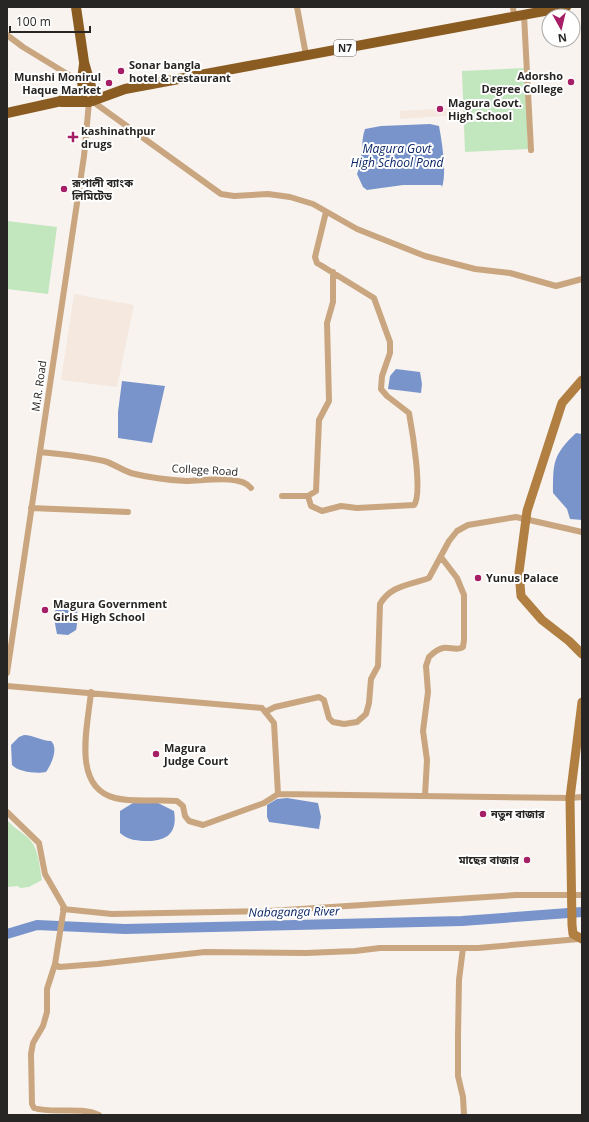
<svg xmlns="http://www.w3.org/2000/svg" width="589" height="1122" viewBox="0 0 589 1122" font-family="'Open Sans','Noto Sans Bengali',sans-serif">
	<rect width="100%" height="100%" fill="#f8f3ef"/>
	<path fill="#f4e8df" d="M447 98H455L456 115 400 119V111L448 108Z
		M74 294 134 305 117 387 61 380Z"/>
	<path fill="#c2e6bd" d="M525 68 528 149 465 152 462 71Z
		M7 221 57 227 48 294 7 289Z
		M7 820C13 827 19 830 26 836 39 846 39 865 42 880L29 887 20 888 18 886 7 887Z"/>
	<path fill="#7894cb" d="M430 124 439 126C442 142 447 173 442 187L441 185H403L367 190 363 187 357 174C364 159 360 143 365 129L381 126Z
		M396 369 420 372 422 384 421 393 388 389 390 376Z
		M122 381 165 386 152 443 118 438V412Z
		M576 433 582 434V520L570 519 567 509 553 493C553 462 553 455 576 433Z
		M61 603 75 605 78 607C76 615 78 623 76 630L68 635 57 634C55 624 51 609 61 603Z
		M24 735C34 735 41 741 51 741 59 748 51 765 46 772 37 774 18 772 12 765L11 745 19 737Z
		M287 798 318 803 321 817 319 829 269 822 267 817V805L277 799Z
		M133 803H158L174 811C178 834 166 842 144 841 134 840 128 840 120 833V811Z"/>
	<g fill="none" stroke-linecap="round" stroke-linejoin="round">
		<path stroke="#7894cb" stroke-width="10" d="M7 934 37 925 125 929 462 921 582 912"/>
		<path stroke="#c9a67f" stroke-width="6" d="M297 7 306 55
			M513 7 514 17
			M524 15 531 150
			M7 35 23 47 82 83
			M92 101 221 194 234 196 268 194 290 197 313 204 357 229 425 256 475 269 510 273 556 286 582 279
			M40 452C61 454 83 456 104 461 115 464 124 472 135 474 151 478 170 480 186 481 204 481 240 474 251 488
			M282 496H308L311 506 322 511 341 506 357 508 414 505C423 494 412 429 409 413L387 396 381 389 382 376 390 353V342L374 298 322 266 317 263 315 257 326 212
			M308 496 316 491 319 420 329 401 327 323 333 302V272
			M31 508 128 512
			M7 673 84 156 89 102
			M7 686 262 708 274 723 278 794 570 798 582 797
			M91 692C88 725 71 787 115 798 135 803 157 799 177 801L183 806 185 816 189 821 203 825 264 803 278 794
			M265 712 275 707 319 697 324 700 329 718 333 722 344 724 357 722 366 714 369 703 371 679 378 666 380 604C391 585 410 585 429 578L449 541 457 531 468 525 516 517 582 532
			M425 796 427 760 423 731 428 692 426 666 429 657C433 653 438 649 443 648 450 647 458 651 463 647L464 640V595L457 578 441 557
			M7 812 39 843 45 874 64 907 55 964 47 989V1012L43 1026 33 1043 31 1054 32 1104 34 1108C54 1114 80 1106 99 1115
			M63 909 112 914 269 911 516 895H582
			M463 948 459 980 458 1036V1076L463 1097 464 1115
			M55 964 59 967 98 964 205 952 306 953 355 951 380 948H478L579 939"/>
		<path stroke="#b17f41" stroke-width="9" d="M582 380 562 403 527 511 519 572 521 596 542 620 569 641 582 654
			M582 702 570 798 572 925 573 934 582 939"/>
		<path stroke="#8a5c21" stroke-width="10" d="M76 7 84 62 92 90
			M83 91 82 80 84 64
			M92 101 125 89 566 7
			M61 102H89L93 100 95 96 94 91 90 89 85 90 82 95V99L87 102
			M7 113 57 102 83 93"/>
	</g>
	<g fill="#a61e65" stroke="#fff" stroke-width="1.5">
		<circle cx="121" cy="71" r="4"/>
		<circle cx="571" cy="82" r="4"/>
		<circle cx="109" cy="83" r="4"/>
		<circle cx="440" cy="109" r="4"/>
		<path d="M71 131h4v4h4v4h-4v4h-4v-4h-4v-4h4z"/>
		<circle cx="64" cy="189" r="4"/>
		<circle cx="478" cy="578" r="4"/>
		<circle cx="45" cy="610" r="4"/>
		<circle cx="156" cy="754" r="4"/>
		<circle cx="483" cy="814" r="4"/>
		<circle cx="527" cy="860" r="4"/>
	</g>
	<g text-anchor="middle" stroke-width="4" stroke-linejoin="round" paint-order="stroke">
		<rect fill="#fff" stroke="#686766" stroke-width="1" x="334" y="40" width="22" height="16" rx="3"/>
		<g font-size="10" font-weight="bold" fill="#282624">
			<text x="345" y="52">N7</text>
		</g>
		<g font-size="11" font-weight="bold" fill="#282624" stroke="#fff" text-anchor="start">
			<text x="129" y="69">Sonar bangla<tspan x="129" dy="13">hotel &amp; restaurant</tspan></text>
			<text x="563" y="80" text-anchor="end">Adorsho<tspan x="563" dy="13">Degree College</tspan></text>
			<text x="101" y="81" text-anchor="end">Munshi Monirul<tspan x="101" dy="13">Haque Market</tspan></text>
			<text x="448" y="107">Magura Govt.<tspan x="448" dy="13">High School</tspan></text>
			<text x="81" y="135">kashinathpur<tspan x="81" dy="13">drugs</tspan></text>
			<text x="72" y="187">রূপালী ব্যাংক<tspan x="72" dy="13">লিমিটেড</tspan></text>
			<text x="486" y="582">Yunus Palace</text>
			<text x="53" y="608">Magura Government<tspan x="53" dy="13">Girls High School</tspan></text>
			<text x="164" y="752">Magura<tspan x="164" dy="13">Judge Court</tspan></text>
			<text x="491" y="818">নতুন বাজার</text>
			<text x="519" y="864" text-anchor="end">মাছের বাজার</text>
		</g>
		<g font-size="11" fill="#282624" stroke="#fff">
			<text transform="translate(39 386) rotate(-82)" y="4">M.R. Road</text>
			<text transform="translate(205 470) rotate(3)" y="4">College Road</text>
		</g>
		<g font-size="12" font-style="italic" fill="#092565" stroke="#fff">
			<text x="397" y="153">Magura Govt<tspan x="397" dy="14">High School Pond</tspan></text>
			<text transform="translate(294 912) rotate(-1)" y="4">Nabaganga River</text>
		</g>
	</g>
	<rect width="589" height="1122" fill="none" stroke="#282624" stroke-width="16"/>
	<g transform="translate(561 28) rotate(172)"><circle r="19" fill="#ffffff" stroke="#a9a8a7"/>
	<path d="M0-3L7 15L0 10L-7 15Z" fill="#a61e65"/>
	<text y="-6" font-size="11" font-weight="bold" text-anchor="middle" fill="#282624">N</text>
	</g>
	<path d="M10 26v6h80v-6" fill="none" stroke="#282624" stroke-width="2"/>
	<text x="16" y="26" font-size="12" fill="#282624" stroke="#ffffff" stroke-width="3" paint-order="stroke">100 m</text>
</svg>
